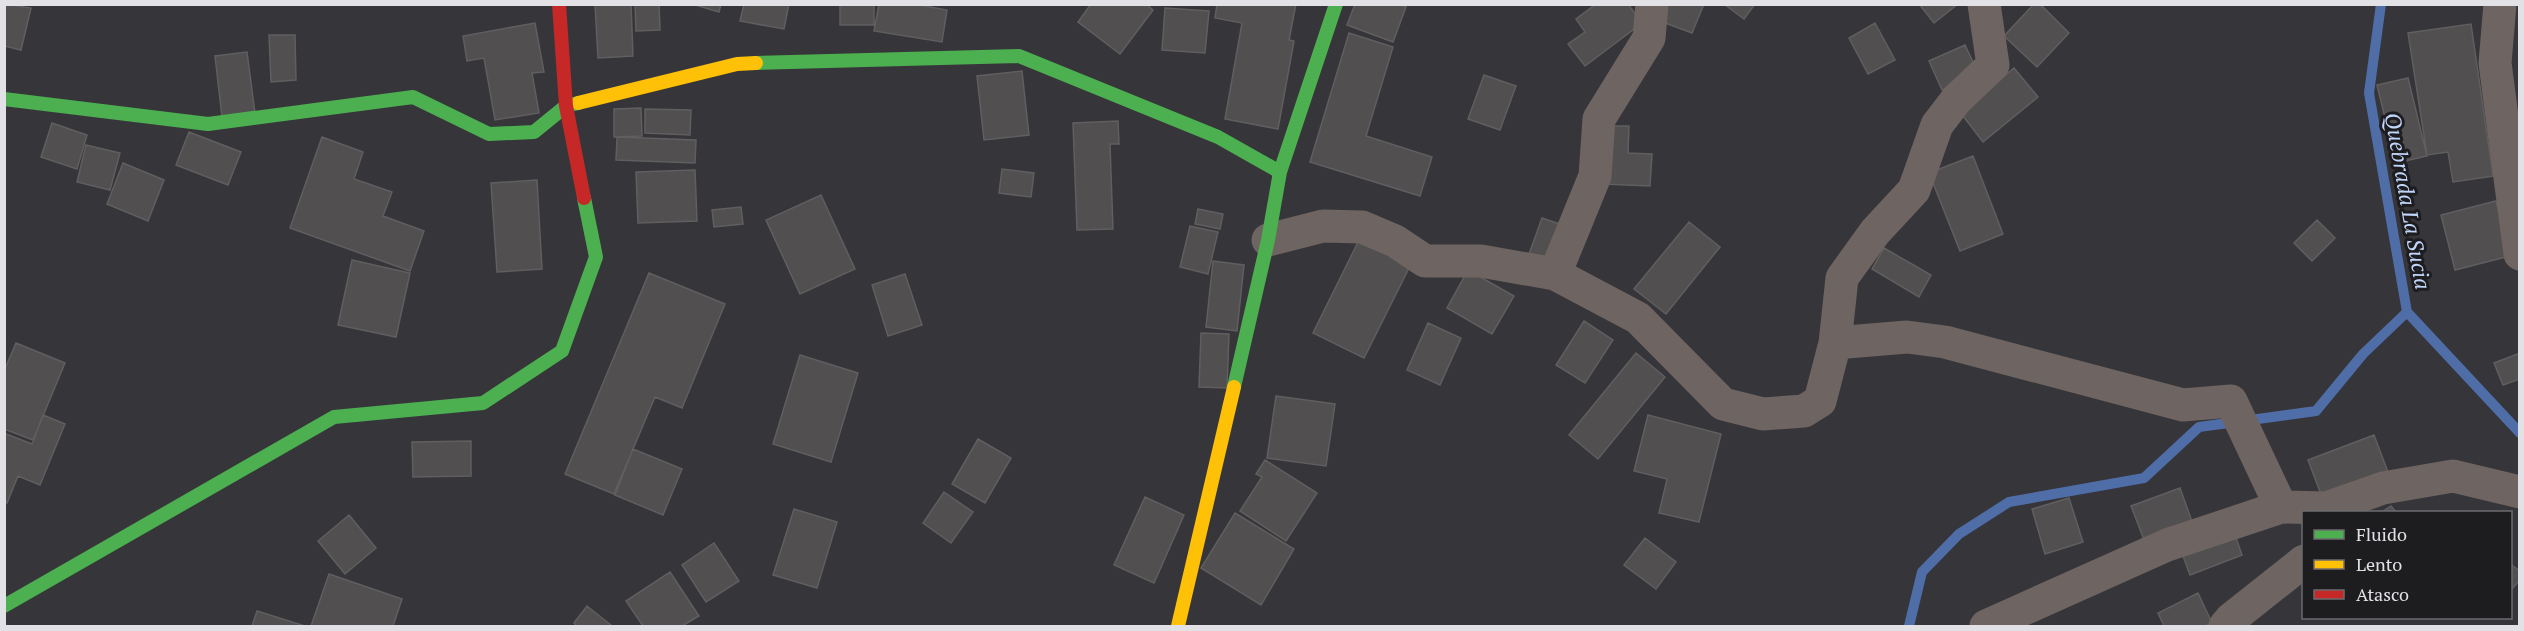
<svg xmlns="http://www.w3.org/2000/svg" width="2524" height="631" viewBox="0 0 2524 631" font-family="'PT Serif',serif">
	<rect width="100%" height="100%" fill="#36353a"/>
	<g fill="none" stroke-linecap="round" stroke-linejoin="round">
		<path stroke="#4f6ea8" stroke-width="10" d="M2407 312 2520 433
			M1909 626 1922 572 1959 534 2009 502 2144 478 2199 427 2316 411 2363 354 2407 312 2369 93 2381 4"/>
	</g>
	<path fill="#514f50" stroke="#605e5f" stroke-width="1.5" d="M4 4 31 8 21 50 4 46Z
		M631 4 633 56 598 58 595 5Z
		M635 4H659L660 30 636 31Z
		M692 4H721L719 12Z
		M744 4H789L784 29 740 21Z
		M840 4H874V25H840Z
		M879 4H914L947 10 942 42 874 31Z
		M1091 4H1146L1153 10 1120 54 1078 22Z
		M1217 4H1296L1289 40 1294 41 1278 129 1225 119 1242 23 1215 18Z
		M1355 4H1399L1406 7 1393 42 1347 25Z
		M1596 4H1628L1642 23 1585 66 1568 44 1585 32 1576 19Z
		M1667 4H1704L1692 33 1660 21Z
		M1724 4H1755L1744 19Z
		M1919 4H1958L1934 23Z
		M2034 4H2040L2069 33 2037 67 2004 36Z
		M1165 8 1209 11 1205 53 1162 50Z
		M535 23 544 72 532 73 539 113 495 120 484 58 467 61 463 36Z
		M1875 23 1895 60 1868 74 1849 38Z
		M2471 24 2493 176 2453 182 2448 152 2427 155 2408 33Z
		M1349 33 1393 47 1366 136 1432 157 1420 196 1310 162Z
		M269 35H295L296 80 271 82Z
		M1965 45 1978 73 1942 90 1929 61Z
		M247 52 255 113 222 117 215 56Z
		M2014 68 2038 97 1983 142 1960 112Z
		M1022 71 1029 135 984 140 977 76Z
		M1484 75 1516 86 1500 130 1468 119Z
		M2408 78 2427 156 2396 163 2377 85Z
		M641 108 642 136 614 137V109Z
		M645 109 691 110 690 135 645 133Z
		M1118 121 1119 144H1110L1113 229 1077 230 1073 123Z
		M52 123 87 135 77 169 41 157Z
		M1605 126H1629L1628 153 1652 154 1650 186 1603 184Z
		M189 132 241 152 228 185 176 165Z
		M322 137 363 152 354 179 392 192 383 216 424 231 410 271 290 228Z
		M617 137 696 140 695 163 616 160Z
		M86 145 120 153 110 190 77 182Z
		M1973 156 2003 234 1960 251 1929 173Z
		M123 163 164 180 148 221 107 204Z
		M1002 169 1034 173 1031 197 999 193Z
		M695 170 697 221 638 223 636 172Z
		M537 180 542 269 497 272 491 183Z
		M821 195 855 269 800 294 766 220Z
		M2496 201 2510 256 2455 270 2441 215Z
		M741 207 743 224 714 227 712 210Z
		M1198 209 1223 214 1220 229 1195 224Z
		M1542 218 1571 228 1558 263 1529 254Z
		M2317 220 2335 238 2312 261 2294 243Z
		M1689 222 1720 247 1666 314 1634 289Z
		M1190 226 1218 232 1208 274 1180 267Z
		M1360 238 1411 264 1364 358 1313 333Z
		M1884 248 1931 275 1919 297 1872 269Z
		M352 260 410 273 396 337 338 325Z
		M1213 261 1244 265 1237 331 1206 327Z
		M1468 270 1514 296 1492 334 1447 308Z
		M649 273 725 304 682 408 655 397 614 494 565 474Z
		M905 274 922 325 888 336 872 285Z
		M1584 321 1613 340 1585 383 1556 365Z
		M1428 323 1461 338 1440 385 1407 370Z
		M1201 333 1229 334 1227 388 1199 387Z
		M16 343 65 363 33 440 4 429V371Z
		M1636 353 1665 377 1598 459 1569 435Z
		M2520 353V379L2503 385 2494 363Z
		M800 355 858 373 831 462 773 444Z
		M1276 396 1335 404 1326 466 1267 458Z
		M43 415 65 424 40 485 18 476 7 503 4 502V433L32 444Z
		M1648 415 1721 434 1699 522 1659 513 1667 479 1634 471Z
		M2374 435 2388 472 2322 497 2308 460Z
		M978 439 1011 458 985 503 952 484Z
		M471 441V476L413 477 412 442Z
		M633 449 682 469 663 515 615 495Z
		M1265 460 1317 493 1286 541 1240 511 1262 477 1256 474Z
		M2180 488 2194 527 2146 545 2131 506Z
		M944 492 973 512 951 543 923 523Z
		M1145 497 1184 515 1154 583 1114 565Z
		M2069 498 2083 542 2045 554 2032 509Z
		M2391 506 2396 512H2382Z
		M794 509 837 522 817 588 773 575Z
		M1235 513 1294 549 1261 605 1201 568Z
		M349 515 376 548 345 574 318 541Z
		M2233 529 2242 555 2190 575 2180 548Z
		M1645 538 1676 562 1656 589 1624 565Z
		M714 543 739 581 706 602 682 565Z
		M2510 564 2520 571V580L2510 591Z
		M670 572 699 616 682 626H643L626 601Z
		M329 574 402 599 393 626H311Z
		M2198 593 2212 623 2205 626H2164L2158 613Z
		M587 606 612 626H577L574 623Z
		M257 611 305 626H252Z"/>
	<g fill="none" stroke-linecap="round" stroke-linejoin="round">
		<path stroke="#6e6461" stroke-width="33" d="M2500 4 2495 63 2520 254
			M1268 240 1323 226 1362 227 1395 241 1425 261H1481L1555 274 1638 318 1723 404 1763 414 1804 411 1820 401 1835 343 1907 337 1945 342 2183 405 2231 401 2281 507
			M1555 274 1595 176 1599 119 1649 38 1652 4
			M1835 343 1842 278 1875 232 1914 190 1937 125 1957 99 1993 65 1984 4
			M1986 626 2167 545 2281 507 2326 508 2383 488 2453 476 2520 492
			M2225 626 2231 619 2304 561"/>
		<path stroke="#4caf50" stroke-width="14" d="M756 63 1019 56 1218 137 1280 172
			M4 99 208 124 413 97 489 134 534 132 566 106 578 103
			M1234 387 1268 240 1280 172 1336 4
			M4 606 334 417 483 403 562 351 596 257 584 198"/>
		<path stroke="#ffc107" stroke-width="14" d="M578 103 737 64 756 63
			M1178 626 1234 387"/>
		<path stroke="#c62828" stroke-width="14" d="M559 4 566 106 584 198"/>
	</g>
	<g text-anchor="middle" stroke-width="6" stroke-linejoin="round" paint-order="stroke">
		<g font-size="22" font-style="italic" fill="#c2d6fa" stroke="#1d1c1f">
			<text transform="translate(2408 201) rotate(80)" y="8">Quebrada La Sucia</text>
		</g>
	</g>
	<rect width="2524" height="631" fill="none" stroke="#e2e1e6" stroke-width="12"/>
	<rect x="2302" y="511" width="210" height="108" fill="#1d1c1f" stroke="#6c6b6f" stroke-width="1.5"/>
	<rect x="2314" y="530" width="30" height="9" fill="#4caf50" stroke="#6c6b6f" stroke-width="1.5"/>
	<text x="2356" y="541" font-size="18" fill="#e2e1e6">Fluido</text>
	<rect x="2314" y="560" width="30" height="9" fill="#ffc107" stroke="#6c6b6f" stroke-width="1.5"/>
	<text x="2356" y="571" font-size="18" fill="#e2e1e6">Lento</text>
	<rect x="2314" y="590" width="30" height="9" fill="#c62828" stroke="#6c6b6f" stroke-width="1.5"/>
	<text x="2356" y="601" font-size="18" fill="#e2e1e6">Atasco</text>
</svg>
